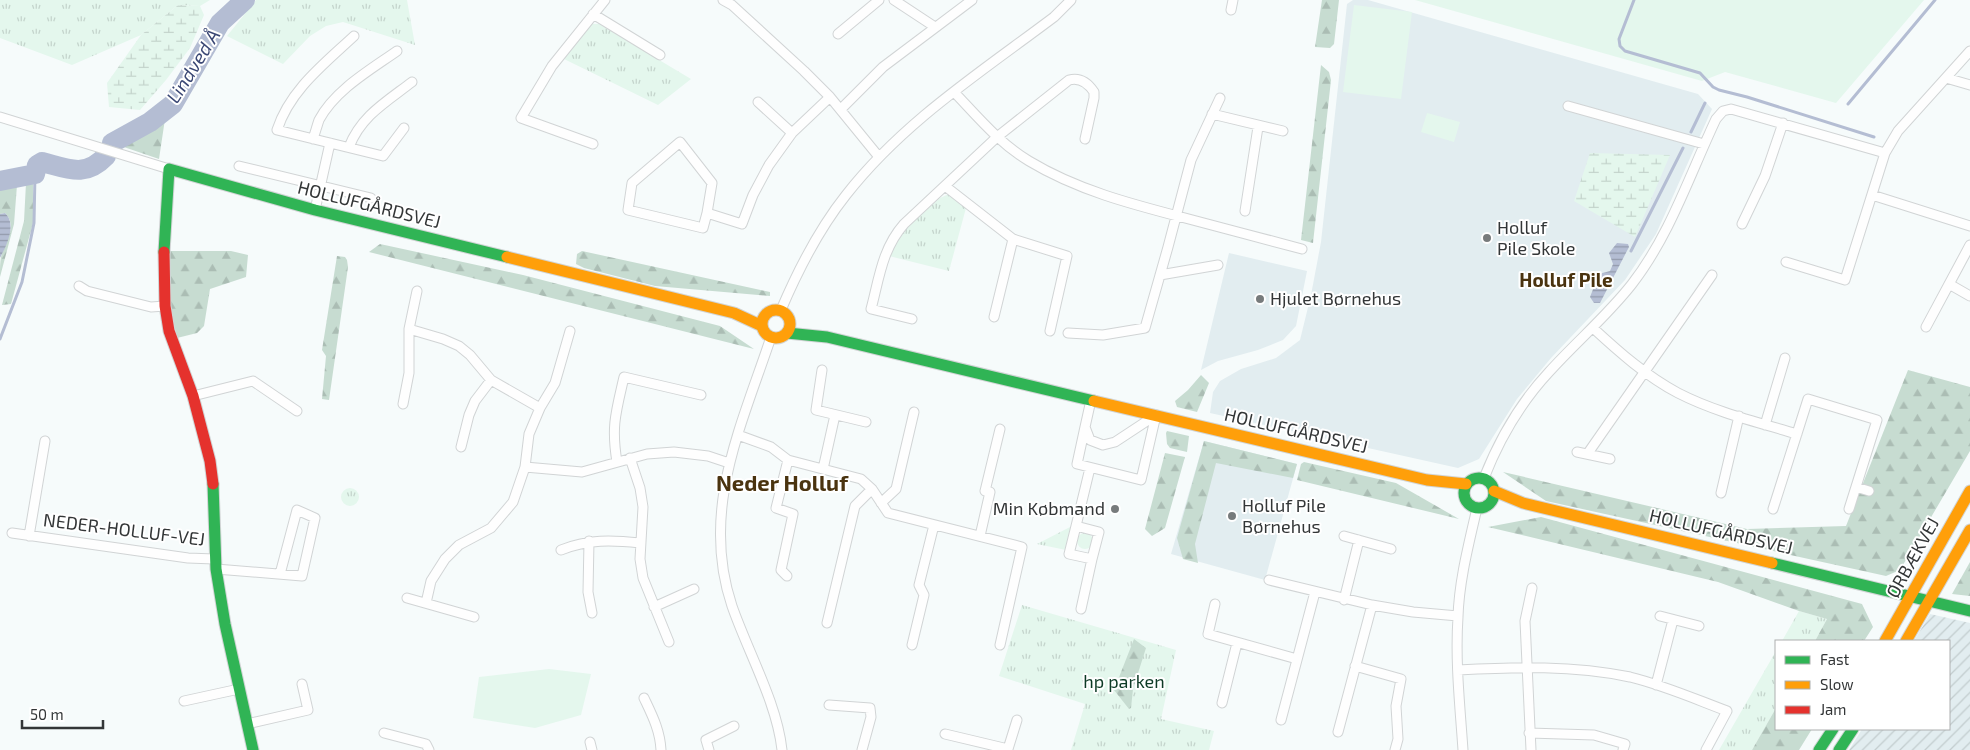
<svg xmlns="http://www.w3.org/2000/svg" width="1970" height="750" viewBox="0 0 1970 750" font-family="'Exo 2',sans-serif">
	<defs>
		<pattern id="industrial-furrows" width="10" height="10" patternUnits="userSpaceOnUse" patternTransform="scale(1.25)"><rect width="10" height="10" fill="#e2edf0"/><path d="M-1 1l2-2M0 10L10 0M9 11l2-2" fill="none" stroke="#c2ccce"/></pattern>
		<pattern id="grass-tufts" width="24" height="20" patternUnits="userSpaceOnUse" patternTransform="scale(1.25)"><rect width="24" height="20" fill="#e4f7ed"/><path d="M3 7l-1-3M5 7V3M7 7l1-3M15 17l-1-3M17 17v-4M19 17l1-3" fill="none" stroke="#c4d4cc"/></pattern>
		<pattern id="forest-firs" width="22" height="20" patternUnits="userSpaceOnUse" patternTransform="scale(1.25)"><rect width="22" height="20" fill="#c7dcd1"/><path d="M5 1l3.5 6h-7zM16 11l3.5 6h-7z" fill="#abbdb4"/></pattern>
		<pattern id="wetland-marsh" width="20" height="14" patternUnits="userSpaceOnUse" patternTransform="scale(1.25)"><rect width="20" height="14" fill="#e4f7ed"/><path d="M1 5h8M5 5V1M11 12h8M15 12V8" fill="none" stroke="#c4d4cc"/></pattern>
		<pattern id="water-rules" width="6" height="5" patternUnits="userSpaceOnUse" patternTransform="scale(1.25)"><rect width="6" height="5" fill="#b4bdd3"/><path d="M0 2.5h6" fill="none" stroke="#939aac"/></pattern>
	</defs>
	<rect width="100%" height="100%" fill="#f6fbfb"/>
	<path fill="#e2edf0" d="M1353 0H1368L1698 94 1712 109 1656 234 1625 280 1551 358 1517 399 1479 459 1458 468 1210 413 1213 392 1220 381 1241 369 1276 358 1300 340 1311 295 1321 242 1347 4Z
		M1229 253 1307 271 1296 326 1283 340 1258 350 1218 361 1201 370Z
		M1204 441 1297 464 1265 580 1171 554Z"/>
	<path fill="url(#industrial-furrows)" d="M1930 614 1970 623V750H1849L1862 729H1949V641H1914Z"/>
	<path fill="url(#grass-tufts)" d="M0 0H210L200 6 178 5 141 35 72 65 0 38Z
		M256 0H407L415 45 343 22 326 26 310 36 283 64 227 36Z
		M590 24H599L691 79 658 105 564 59Z
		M949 194 966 208 949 271 889 256 905 229 940 198Z
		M341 497a9 9 0 1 1 18 0a9 9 0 1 1-18 0Z
		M1072 526 1066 550 1037 544Z
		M1077 541a8 8 0 1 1 16 0a8 8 0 1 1-16 0Z
		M1022 605 1176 650 1161 719 1214 731 1209 750H1071L1085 704 999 676Z
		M1799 611 1827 619 1815 641H1782Z
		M1776 651V708L1752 750H1719Z"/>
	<path fill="url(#forest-firs)" d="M1322 0H1339L1334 44 1330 48 1315 47Z
		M1321 65 1329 72 1331 80 1313 243 1301 240Z
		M165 119 159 159 115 144Z
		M11 183 17 185 14 224 0 277C0 270 0 262 1 257 5 243 18 225 5 213L0 214V185Z
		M26 183H33V223L11 304 2 305 24 221Z
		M380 244 523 275 720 326 754 349 369 252Z
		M170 251H231L248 255 246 277 210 289 204 326 197 333 177 338 169 302Z
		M582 251 770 292V296L655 286 584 268 576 264 577 254Z
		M337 256 345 257 347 260 348 267 329 400 322 399 326 356 322 350Z
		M1908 370 1970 387V451L1900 570 1886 576 1546 501 1503 472 1747 529 1846 526Z
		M1201 375 1209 383 1197 412 1177 407 1175 401 1188 390Z
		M1167 431 1189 436 1187 452 1170 448 1167 444 1166 433Z
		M1204 441 1297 464 1293 478 1216 463 1195 544 1198 563 1183 559 1177 538Z
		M1165 453 1185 457 1165 528 1152 536 1145 529Z
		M1304 462 1396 483 1459 519 1297 480 1301 464Z
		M1541 517 1862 604 1873 627 1864 641H1815L1827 619 1799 611 1718 582 1488 527Z
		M1970 562V596L1952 594Z
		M1134 639 1146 648 1133 689 1131 708 1129 709 1114 690Z
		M1776 708V729H1812L1799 750H1752Z"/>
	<path fill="url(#wetland-marsh)" d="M178 5 200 6 204 15 190 48 166 80 140 110 109 107 107 83 141 35Z
		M1590 153 1670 155 1635 237 1574 201Z"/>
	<path fill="#e4f7ed" d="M1415 0H1924L1836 103 1725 72 1702 81Z
		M1354 5 1412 12 1401 99 1343 92Z
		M1427 113 1460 122 1454 142 1421 132Z
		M549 669 591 674 581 715 535 728 473 718 479 677Z"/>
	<path fill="url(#water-rules)" d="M5 213C17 224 7 245 0 258V214Z
		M1617 243 1628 244 1629 247 1600 303H1594L1590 297 1599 274 1610 271 1613 264 1609 253Z"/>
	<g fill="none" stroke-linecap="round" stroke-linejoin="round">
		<path stroke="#b4bdd3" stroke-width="3" d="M1634 0 1619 39 1620 46 1625 51 1700 73 1713 87 1719 90 1747 97 1874 137
			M1848 104 1935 0
			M1691 132 1705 103
			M1631 251 1683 148
			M0 339 22 282 34 223 35 174"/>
		<path stroke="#b4bdd3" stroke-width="20" d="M112 143 150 122 173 104 220 23 245 0
			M0 181 35 174 37 165 42 162C69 169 85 178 106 156"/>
		<g stroke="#d1d4d5" stroke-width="11">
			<path id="street" d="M723 0 732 5 804 71 830 97 879 157
				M894 0 935 27
				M1231 10 1233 0
				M593 14 660 55
				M838 34 879 0
				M354 36C324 64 290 90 277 130L383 156 404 128
				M1946 78 1970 85
				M954 92C977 116 999 143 1029 161 1077 190 1131 204 1185 218 1224 228 1263 239 1302 249
				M758 102 792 133
				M1568 106 1704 144
				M841 109 883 67 972 0
				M1212 114 1283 131
				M0 117 169 169
				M313 139C315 133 317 126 319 120 335 90 370 70 397 51
				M593 144 521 118 552 66 605 0
				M349 147C361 116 386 102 412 82
				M239 166 371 198
				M945 186 1013 239 1067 256 1050 331
				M1872 195 1970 226
				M315 210 330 143
				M1245 211 1258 127
				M707 213 712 183 680 142 632 183 628 210 703 228 707 213 742 224 753 195 769 165 792 133 830 97
				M1742 224 1765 176 1783 123
				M1786 262 1845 280 1885 153
				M1160 275 1218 265
				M1949 284 1970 296
				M79 286 87 291 151 307 165 306
				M781 310C798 270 819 229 846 195 903 122 981 72 1054 17L1071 0
				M994 317 1013 239
				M912 319 871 309C879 279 882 249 904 224L997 137 1069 80C1080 77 1088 83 1094 92V98L1085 139
				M1926 327 1970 245
				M1593 328C1619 352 1646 376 1678 393 1715 412 1757 422 1797 434
				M409 329 443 339 459 346 470 355 491 380 540 408
				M1068 333 1103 335 1145 328 1168 247 1191 160 1220 98
				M771 337C741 427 700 511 732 606 748 652 777 703 782 750
				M822 370 816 410 866 422
				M193 396 253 381 297 411
				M1091 400 1085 427 1090 440 1103 445 1115 442 1156 415
				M403 404 409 373V329L417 291
				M1765 425 1785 358
				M1085 427 1077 464 1141 480 1156 415
				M738 435 771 447 788 460 861 479 872 489 888 513 1022 547 1000 645
				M461 447 469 415 475 401 491 380
				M1577 452 1610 459
				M1588 453 1712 275
				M630 458 640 488 643 507 640 559 643 578 669 642
				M617 462C611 426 616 412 624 377L701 395
				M525 467 582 472 647 454 674 452 708 456 729 463
				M823 469 835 415
				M1484 478C1499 440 1521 402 1549 372 1576 342 1607 316 1632 284 1670 235 1690 174 1716 119L1723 111 1731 109 1885 153 1898 131 1970 51
				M1856 487 1869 491
				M1721 493 1739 416
				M881 503 896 489 914 412
				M1773 509 1808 399 1877 420 1849 509
				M1076 526 1090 468
				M12 533 188 558 214 559
				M29 536 45 441
				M980 536 990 492 985 491 1000 429
				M1344 536 1391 549
				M589 541 588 592 592 613
				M561 550C588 539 612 540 640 543
				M216 569 302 576 315 518 297 510 280 574
				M787 576 781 570 793 514 776 508 788 460
				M1269 580 1372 605 1413 612 1458 616
				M407 598 474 617
				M1344 600 1359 540
				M426 603 431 581 445 559 459 545 491 528 513 502 525 467 529 434 540 408 555 383 570 331
				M1215 604 1208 634 1297 659
				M654 607 694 589
				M1081 609 1092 559 1069 554 1076 526 1099 532 1092 559
				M1660 616 1699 626
				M827 623 855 506 872 489
				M912 645 924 595 919 585 934 525
				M1355 666 1401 679 1396 706 1398 739 1395 750
				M1458 670C1517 667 1572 665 1630 677 1663 685 1695 699 1727 711L1706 750
				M1656 685 1673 620
				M644 698C652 715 660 730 661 750
				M184 701 239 689
				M1222 703 1237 643
				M829 705 870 708 871 717 862 750
				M1281 720 1315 592
				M247 724 308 710 302 684
				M1338 732 1372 605
				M384 733 426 744 429 750
				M1529 733 1594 735 1625 744 1623 750
				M945 734 1008 749 1017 720
				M590 742 592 750
				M709 750 706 740 734 726
				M1463 750C1460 706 1455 661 1458 617 1459 581 1469 543 1477 508
				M1531 750 1525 621 1532 588"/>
		</g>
		<g stroke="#d1d4d5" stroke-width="13">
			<path id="fast" d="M164 252 169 169 315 210 507 257
				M787 333 827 337 1094 401
				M1464 493a15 15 0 1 1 30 0a15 15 0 1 1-30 0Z
				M213 484 216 569 225 624 253 750
				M1772 563 1970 611
				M1819 750 1833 729
				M1839 750 1853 729"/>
		</g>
		<g stroke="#d1d4d5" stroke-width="13">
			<path id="slow" d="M507 257 734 313 762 326
				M762 324a14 14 0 1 1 28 0a14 14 0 1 1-28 0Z
				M1094 401 1427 480 1466 484
				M1494 491 1523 503 1772 563
				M1885 641 1970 491
				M1906 641 1970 530"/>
		</g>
		<g stroke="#d1d4d5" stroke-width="13">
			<path id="jam" d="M164 252 165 306 169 331 193 396 210 461 213 484"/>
		</g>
		<use href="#street" stroke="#fefefe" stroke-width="9"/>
		<use href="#fast" stroke="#30b455" stroke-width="11"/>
		<use href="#slow" stroke="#ff9f0a" stroke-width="11"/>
		<use href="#jam" stroke="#e5322d" stroke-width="11"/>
	</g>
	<g fill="#777b7c" stroke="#fff" stroke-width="2">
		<circle cx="1487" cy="238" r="5"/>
		<circle cx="1260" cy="299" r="5"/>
		<circle cx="1115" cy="509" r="5"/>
		<circle cx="1232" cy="516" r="5"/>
	</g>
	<g text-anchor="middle" stroke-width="4" stroke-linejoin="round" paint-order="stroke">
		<g font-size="18" fill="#333637" stroke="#fff">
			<text transform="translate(369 205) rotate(14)" y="6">HOLLUFGÅRDSVEJ</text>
			<text transform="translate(1296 431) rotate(13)" y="6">HOLLUFGÅRDSVEJ</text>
			<text transform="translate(124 530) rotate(7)" y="6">NEDER-HOLLUF-VEJ</text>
			<text transform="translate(1721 532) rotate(13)" y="6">HOLLUFGÅRDSVEJ</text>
			<text transform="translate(1913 558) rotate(-61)" y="6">ØRBÆKVEJ</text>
		</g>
		<g font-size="18" fill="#333637" stroke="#fff" text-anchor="start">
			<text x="1497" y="234">Holluf<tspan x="1497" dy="21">Pile Skole</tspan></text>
			<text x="1270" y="305">Hjulet Børnehus</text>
			<text x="1242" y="512">Holluf Pile<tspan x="1242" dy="21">Børnehus</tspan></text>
			<text x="1105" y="515" text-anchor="end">Min Købmand</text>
		</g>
		<g font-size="18" fill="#0d3a25" stroke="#fff">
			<text x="1124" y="688">hp parken</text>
		</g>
		<g font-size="19" font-style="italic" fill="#3a4774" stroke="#fff">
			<text transform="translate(193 66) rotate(-58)" y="7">Lindved Å</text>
		</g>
		<g font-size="19" font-weight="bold" fill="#4a330f" stroke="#fff">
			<text x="1566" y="287">Holluf Pile</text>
		</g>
		<g font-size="22" font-weight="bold" fill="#4a330f" stroke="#fff">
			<text x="782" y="491">Neder Holluf</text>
		</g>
	</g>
	<rect x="1775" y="640" width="175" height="90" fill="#ffffff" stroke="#adafaf"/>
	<rect x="1785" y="656" width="25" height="8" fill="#30b455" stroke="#adafaf"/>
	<text x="1820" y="665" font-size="15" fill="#333637">Fast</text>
	<rect x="1785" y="681" width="25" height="8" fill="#ff9f0a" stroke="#adafaf"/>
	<text x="1820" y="690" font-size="15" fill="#333637">Slow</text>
	<rect x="1785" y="706" width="25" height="8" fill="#e5322d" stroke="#adafaf"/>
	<text x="1820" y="715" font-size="15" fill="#333637">Jam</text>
	<path d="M22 720v8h81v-8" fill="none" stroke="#333637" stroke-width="2.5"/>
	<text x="30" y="720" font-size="15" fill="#333637" stroke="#ffffff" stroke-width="4" paint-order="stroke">50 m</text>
</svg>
